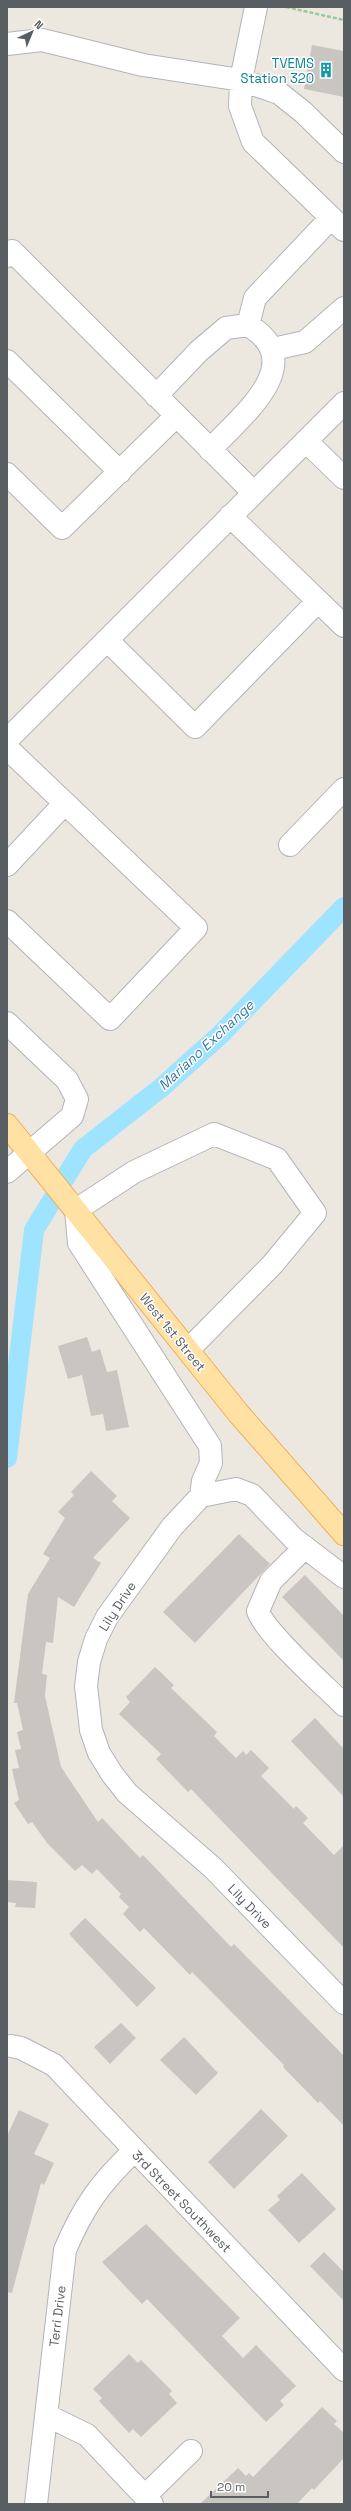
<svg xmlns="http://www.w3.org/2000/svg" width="351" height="2511" viewBox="0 0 351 2511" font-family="'Space Grotesk',sans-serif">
	<rect width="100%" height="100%" fill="#ece8e0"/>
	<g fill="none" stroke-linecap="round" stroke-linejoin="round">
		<path stroke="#9ee3ff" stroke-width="20" d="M65 1178 83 1149 162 1087 220 1035 344 907
			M7 1458 34 1230 53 1199"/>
	</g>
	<path fill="#c9c5c0" d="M312 45 344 51V97L304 89Z
		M87 1337 92 1352 100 1349 107 1372 117 1370 129 1427 106 1431 103 1414 91 1416 82 1375 68 1379 58 1346Z
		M91 1471 117 1496 112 1501 130 1518 93 1558 101 1563 74 1607 58 1597 53 1643 46 1642 42 1674 47 1675 45 1696 61 1767 98 1822 102 1818 140 1858 143 1855 231 1947 234 1944 344 2056V2126L320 2101 318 2103 283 2067 284 2065 192 1972 190 1975 144 1928 140 1932 123 1914 129 1907 119 1897 121 1894 97 1869 92 1874 82 1865 75 1871 47 1843 32 1822 28 1824 14 1803 19 1800 12 1769 19 1768 15 1750 21 1749 17 1732 23 1730 17 1703H14L28 1594 50 1558 43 1554 65 1518 58 1512 74 1495 71 1492Z
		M239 1534 270 1564 195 1643 163 1612Z
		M305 1575 344 1616V1661L282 1597Z
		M155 1667 174 1685 171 1688 217 1732 214 1736 236 1758 243 1751 246 1755 251 1750 269 1768 261 1776 294 1809 296 1806 308 1818 303 1823 334 1855 344 1845V1948L191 1789 188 1792 156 1759 161 1754 119 1714 130 1702 126 1697Z
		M315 1718 344 1749V1797L291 1741Z
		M7 1880 37 1882 35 1908 15 1907 16 1903 7 1902Z
		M85 1918 156 1988 137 2007 69 1934Z
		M121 2023 136 2038 110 2064 94 2047Z
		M184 2037 218 2073 196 2095 160 2060Z
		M261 2109 288 2136 234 2189 208 2162Z
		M19 2110 49 2124 34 2154 54 2163 44 2185 41 2183 12 2293 7 2292V2136Z
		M302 2173 336 2209 299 2243 268 2210 280 2200 277 2196Z
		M146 2224 240 2318 222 2336 243 2358 256 2345 296 2386 280 2401 284 2405 266 2422 147 2299 142 2304 102 2262Z
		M324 2252 344 2272V2301L310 2266Z
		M129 2354 138 2363 141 2360 172 2391 169 2394 177 2403 141 2437 133 2429 129 2433 99 2401 102 2398 93 2389Z
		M322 2407 337 2421 334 2424 344 2433V2458L314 2490 312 2488 297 2504H200L238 2468 246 2476 249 2473 253 2477Z"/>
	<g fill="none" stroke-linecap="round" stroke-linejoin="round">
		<g stroke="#b1b5b8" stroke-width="24">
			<path id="minor" d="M256 7 241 80 240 106 253 142 344 230
				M7 44 42 40 143 65 241 80 279 93 303 112 344 152
				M7 256 12 251 254 493
				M248 325 255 298 331 218
				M273 349 305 342 344 308
				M7 361 120 472
				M156 396 199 351 226 328 248 325C311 363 241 416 210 450
				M306 441 344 478
				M7 474 62 528 176 416
				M230 516 344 626
				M107 640 195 727 318 601
				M7 740 344 403
				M7 748 196 928 110 1019 7 921
				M290 845 344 789
				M7 865 65 803
				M7 1023 67 1080 77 1099 72 1116 7 1172
				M188 1350 272 1265 315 1213 277 1159 214 1134 134 1172 76 1210 79 1243 210 1446 211 1463 203 1481 201 1496
				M305 1547 271 1581 258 1611C265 1633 325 1686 344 1705
				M344 1577 294 1539 252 1495 236 1489 201 1496 172 1527 107 1617 96 1639 89 1662 86 1686 91 1730 99 1753 112 1774 127 1793 213 1868 344 2003
				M11 2046 21 2048 54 2065 344 2370
				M46 2415 87 2435 152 2504
				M145 2496 191 2451
				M36 2504 65 2250C83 2207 101 2182 134 2151"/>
		</g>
		<g stroke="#f1ad55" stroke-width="24">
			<path id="major" d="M7 1125 239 1414 344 1534"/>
		</g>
		<path stroke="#98ca9e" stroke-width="2.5" stroke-dasharray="4 2" stroke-linecap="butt" d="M286 7 344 20"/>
		<use href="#minor" stroke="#fff" stroke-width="22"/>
		<use href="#major" stroke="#ffe2a3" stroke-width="22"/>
	</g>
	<defs>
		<g id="building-bare" transform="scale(1.2)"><path d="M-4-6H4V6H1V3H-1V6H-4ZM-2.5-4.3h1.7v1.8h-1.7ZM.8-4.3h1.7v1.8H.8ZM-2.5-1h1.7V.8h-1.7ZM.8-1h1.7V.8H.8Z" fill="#0f9aa8" stroke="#fff" stroke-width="2.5" paint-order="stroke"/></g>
	</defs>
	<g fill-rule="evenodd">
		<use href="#building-bare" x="326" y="70"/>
	</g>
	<g text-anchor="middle" stroke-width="3" stroke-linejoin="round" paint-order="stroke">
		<g font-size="13" fill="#0d838f" stroke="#fff" text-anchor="end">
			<text x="314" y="68">TVEMS<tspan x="314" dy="15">Station 320</tspan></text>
		</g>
		<g font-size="13" fill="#595e62" stroke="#fff">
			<text transform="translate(173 1332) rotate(51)" y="5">West 1st Street</text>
			<text transform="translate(117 1606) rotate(-57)" y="5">Lily Drive</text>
			<text transform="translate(250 1906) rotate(46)" y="5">Lily Drive</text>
			<text transform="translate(182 2201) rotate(46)" y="5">3rd Street Southwest</text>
			<text transform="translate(57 2316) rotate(-83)" y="5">Terri Drive</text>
		</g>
		<g font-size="14" font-style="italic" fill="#37799f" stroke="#fff">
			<text transform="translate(206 1045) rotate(-43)" y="5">Mariano Exchange</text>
		</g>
	</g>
	<rect width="351" height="2511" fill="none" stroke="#595e62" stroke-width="16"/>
	<g transform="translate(32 32) rotate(44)" stroke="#ffffff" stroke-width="3" paint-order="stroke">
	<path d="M0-3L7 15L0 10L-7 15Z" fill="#595e62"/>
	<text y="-6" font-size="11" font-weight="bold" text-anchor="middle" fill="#595e62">N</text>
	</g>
	<path d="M211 2491v6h57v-6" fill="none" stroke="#595e62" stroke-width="2"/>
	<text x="217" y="2491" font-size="12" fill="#595e62" stroke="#ffffff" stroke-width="3" paint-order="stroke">20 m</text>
</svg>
